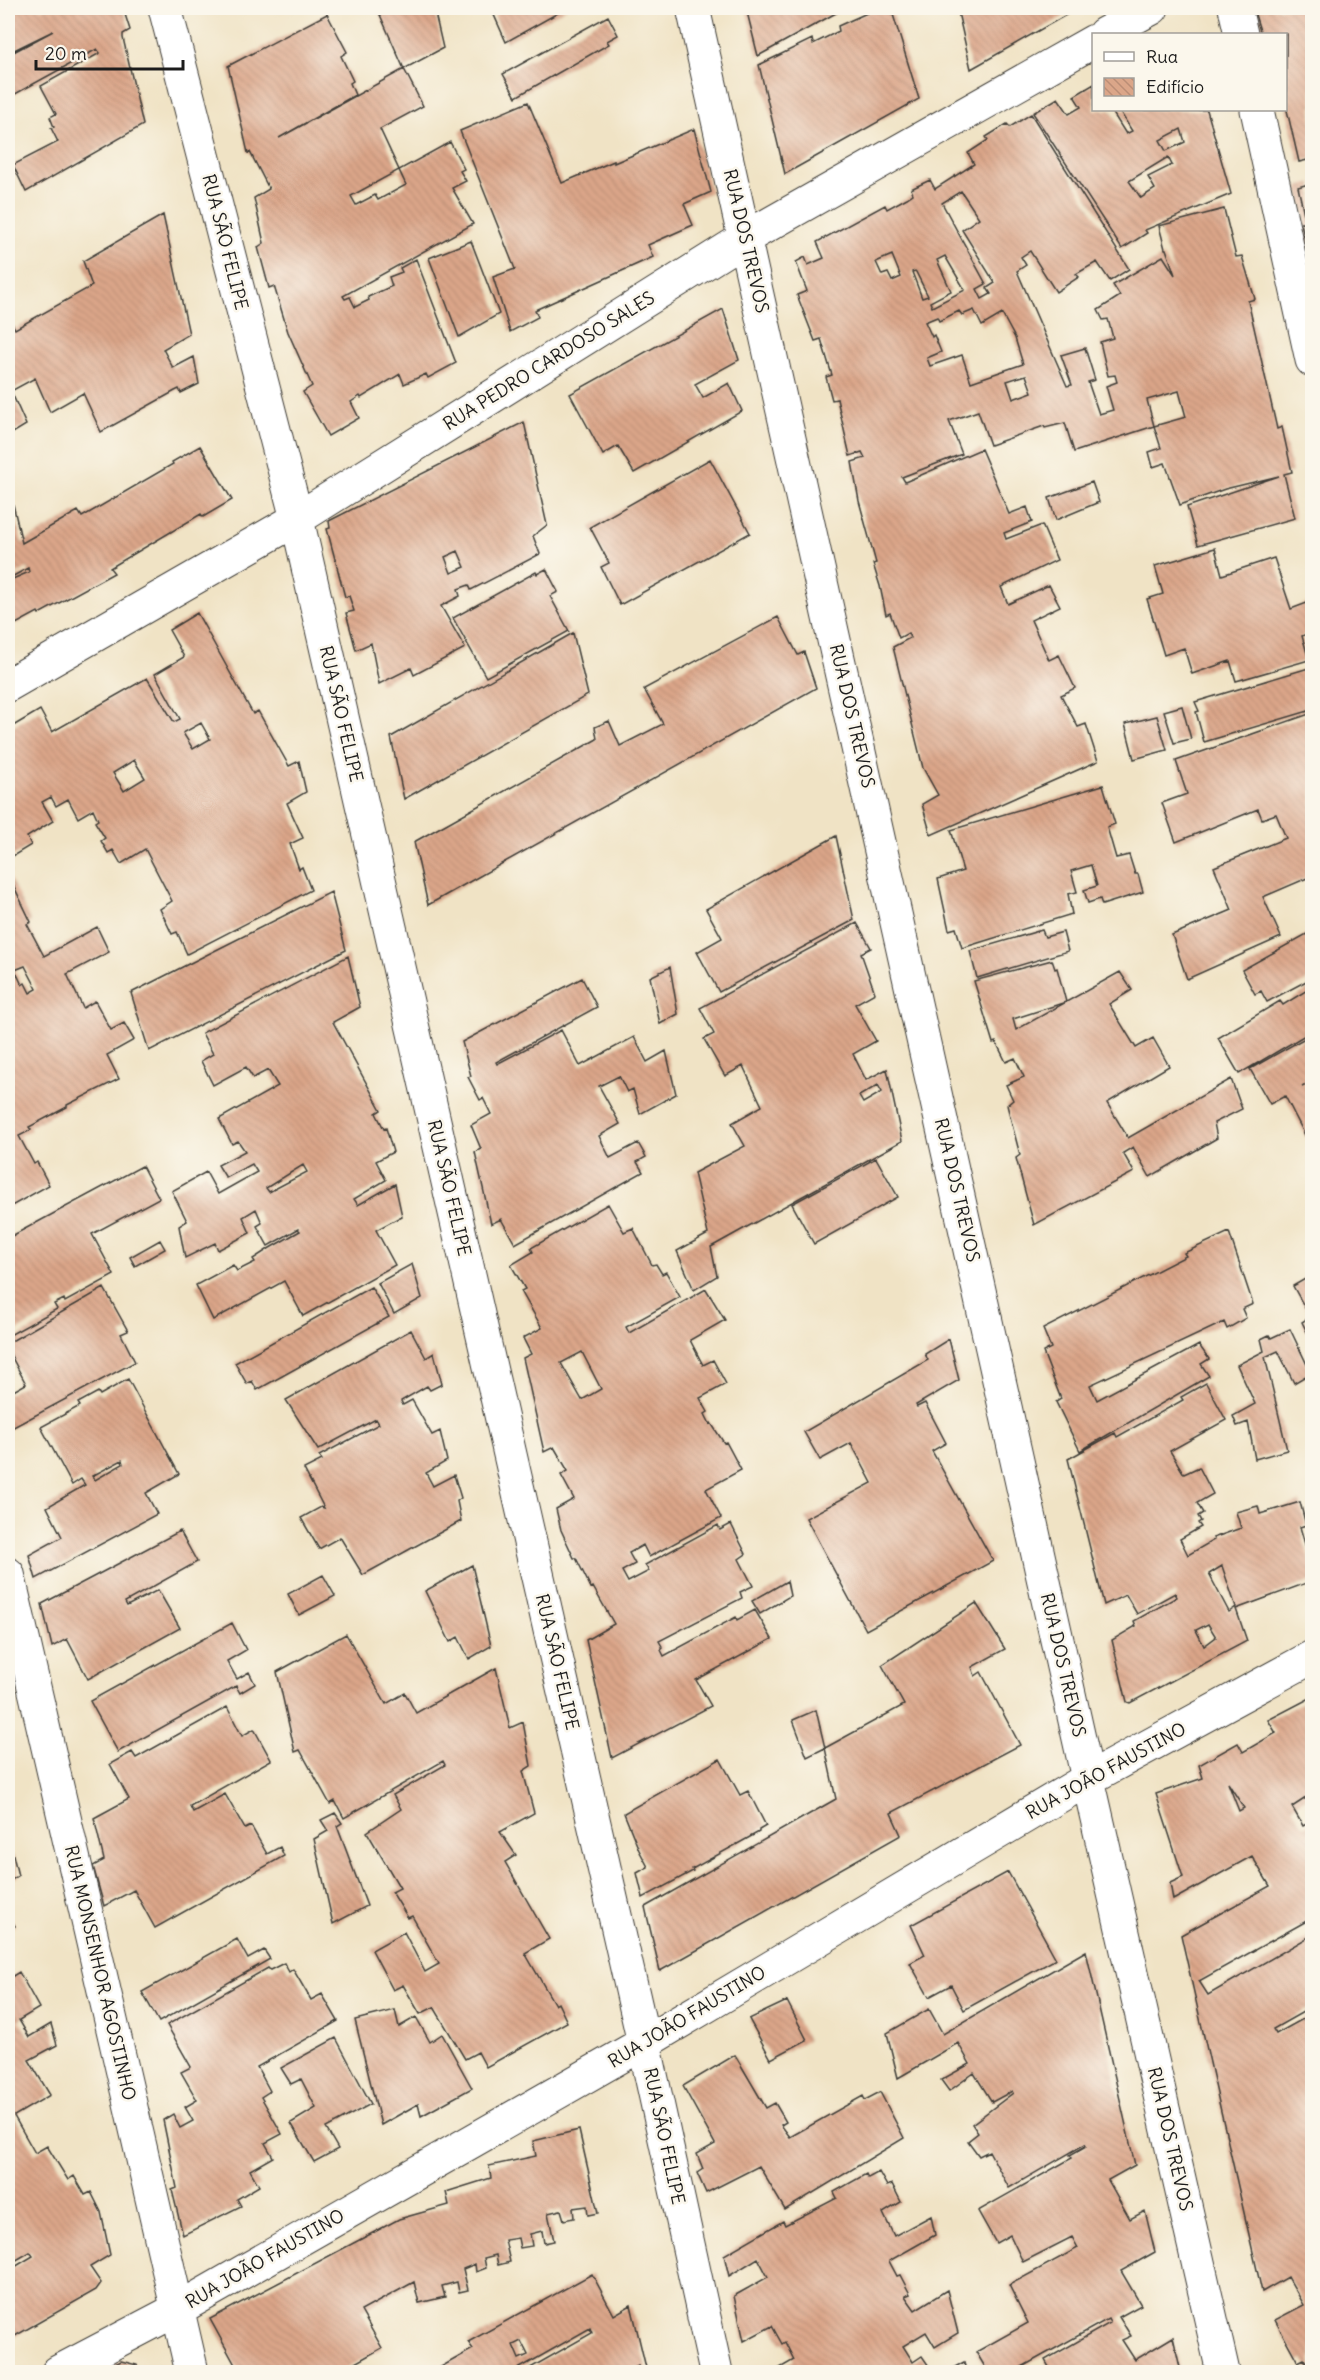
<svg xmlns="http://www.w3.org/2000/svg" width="1320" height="2380" viewBox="0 0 1320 2380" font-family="Delius,sans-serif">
	<defs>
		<pattern id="building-back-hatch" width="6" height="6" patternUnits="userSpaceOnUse" patternTransform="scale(1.5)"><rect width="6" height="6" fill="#dba689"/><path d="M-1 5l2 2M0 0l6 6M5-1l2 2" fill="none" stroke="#bb8e76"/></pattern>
	</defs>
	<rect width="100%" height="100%" fill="#fbf7ec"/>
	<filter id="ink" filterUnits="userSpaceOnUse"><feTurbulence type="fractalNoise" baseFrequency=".0167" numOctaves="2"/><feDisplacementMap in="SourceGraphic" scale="12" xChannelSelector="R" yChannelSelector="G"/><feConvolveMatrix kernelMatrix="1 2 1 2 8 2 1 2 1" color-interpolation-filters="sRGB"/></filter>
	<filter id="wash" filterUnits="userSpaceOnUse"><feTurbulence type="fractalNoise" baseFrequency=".008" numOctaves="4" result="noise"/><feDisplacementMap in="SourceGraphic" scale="24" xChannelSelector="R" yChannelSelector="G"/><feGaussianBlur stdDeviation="1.35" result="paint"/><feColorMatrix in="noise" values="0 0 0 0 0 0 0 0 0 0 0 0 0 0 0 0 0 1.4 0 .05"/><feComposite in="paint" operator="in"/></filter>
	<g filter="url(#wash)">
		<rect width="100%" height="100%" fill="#f0e3c5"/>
		<g id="blocks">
			<path fill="url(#building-back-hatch)" fill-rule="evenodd" d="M8 8H123L130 30 123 34V38L143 125 26 192 13 165 58 142 51 128 54 127 50 117 56 114 41 86 100 53 97 49 8 98V55L53 31 8 53Z
				M377 8 434 9 443 48 404 69Z
				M508 8H567L506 42 494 15Z
				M746 8H845L758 56Z
				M878 8H891L919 99 785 174 759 65 812 39 813 44 839 31 838 26Z
				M957 8H1065L1068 14 971 69Z
				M1253 8H1312V159L1299 162 1286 106V34H1261Z
				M327 14 347 52 341 56 353 81 350 83 355 95 279 138 404 69 423 106 380 129 399 170 351 196 356 205 375 195 378 200 406 185 399 170 450 142 464 169 460 171 466 181 452 188 473 224 343 296 345 299 350 297 355 307 369 300 368 297 392 286 389 277 402 272 400 268 416 259 456 363 428 378 426 374 404 384 400 374 361 398 360 396 351 402 359 418 328 436 303 392 312 386 288 332 274 286 269 288 258 247 264 243 254 198 269 189 250 152 248 153 228 66Z
				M608 16 618 35 607 41 609 44 516 97 503 74Z
				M1094 84V110H1111L1126 134 1132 131 1119 110H1207L1231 194 1145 230 1147 233 1122 249 1033 113 1058 98 1069 114 1081 107 1074 96ZM1181 129 1185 142 1166 151 1160 140ZM1168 157 1172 165 1148 177 1155 189 1141 198 1129 181Z
				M528 102 562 183 614 161V163L694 129 711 192 684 204 693 225 648 245 653 257 535 310 538 317 510 332 493 277 515 269 460 131Z
				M1031 114 1129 269 1110 281 1097 262 1076 274 1079 277 1056 292 1030 251 1021 257 1026 265 1017 271 1067 386 1072 385 1061 355 1085 348 1095 380 1088 382 1099 414 1113 410 1106 386 1117 382 1115 375 1108 376 1100 342 1113 338 1108 319 1103 320 1098 310 1120 296 1113 285 1163 256 1175 275 1166 249H1165L1159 226 1224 209 1236 257 1242 256 1255 299 1248 301 1277 429 1282 427 1292 472 1284 474 1295 518 1198 545 1187 507 1279 476 1225 489 1180 505 1165 463 1153 467 1149 452 1161 448 1154 426 1074 452 1065 423 1045 428 1044 426 990 445 978 411 949 421 962 454 902 477 905 482 981 449 1009 514 1027 507 1032 522 1004 533 1006 539 1042 525 1057 560 1001 587 1008 604 1049 585 1060 606 1031 620 1049 660 1059 655 1075 688 1061 695 1078 727 1086 724 1098 761 931 835 922 804 938 795 923 768 893 647 910 638 908 633 899 638 890 613 886 615 880 586 873 564 876 563 859 501 852 462 865 458 862 452 850 456 837 399 832 400 826 377 832 375 821 339 815 341 797 295 807 291 796 262 805 257 808 265 824 258 817 242 885 205 887 209 907 198 913 194 911 189 930 180 935 189 974 164 968 153 988 140 986 137 1007 124 1010 127ZM961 191 979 218 962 230 995 283 987 288 991 294 982 299 977 289 986 284 942 203ZM892 255 901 277 892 281 888 273 882 275 876 262ZM945 256 965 290 932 307 930 302 951 291 937 260ZM915 271 916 272 928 296 922 298 912 272ZM974 310 982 326 1002 314 1015 338 1023 364 971 382 962 355 930 366 927 358 941 352 934 335 932 337 925 322 937 317 939 321 959 311 962 315ZM1026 375 1032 392 1013 399 1007 381ZM1179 391 1186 417 1154 426 1147 400Z
				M1312 183V256L1309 257 1301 223H1306L1298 187Z
				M163 215 189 334 163 349 173 368 194 357 199 384 181 393 179 389 175 391 101 432 83 393 50 412 35 378 11 391 26 425 8 436V316L15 329 92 286 83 261Z
				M471 241 499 314 459 337 429 258Z
				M723 309 739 360 695 384 703 398 729 383 742 411 634 473 618 446 603 455 570 394Z
				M524 422 547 525 533 536 540 554 471 590 469 585 458 589 460 596 441 606 465 648 414 675 411 668 379 684 371 643 356 650 346 613 354 611 349 596 345 597 327 529 330 528 329 521ZM458 551 465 567 451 573 445 557Z
				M200 446 232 500 203 517 201 514 110 568 114 573 39 614 38 612 16 624 8 602V581L29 572 28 568 8 579V492L10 491 22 543 78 511 82 517 173 464 172 462Z
				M710 459 750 533 620 605 601 567 609 563 590 527Z
				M1092 482 1099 502 1056 520 1049 498Z
				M1215 548 1222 575 1274 558 1291 609 1312 601V632L1302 636 1309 660 1236 681 1230 661 1192 674 1184 648 1164 655 1147 599 1163 594 1155 566Z
				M546 569 558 592 550 596 569 631 486 677 453 618 536 572 537 574Z
				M197 613 253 714 258 711 289 766 299 761 306 792 287 803 303 838 290 844 299 869 302 867 311 890 187 954 177 932 172 934 160 909 172 901 145 849 121 864 113 850 108 853 101 841 105 838 95 822 98 820 93 809 78 818 68 799 56 806 51 797 42 802 53 821 27 837 31 845 8 859V729L40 710 52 732 147 678 174 722 180 719 155 674 184 657 169 630ZM201 723 210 739 193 749 183 733ZM134 760 145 778 124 791 113 773Z
				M778 617 798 655 804 652 816 688 428 905 414 842 597 739 595 727 609 721 620 746 663 724 644 689Z
				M573 633 588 695 404 799 391 737Z
				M1312 667V710L1204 742 1196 712 1199 711 1195 702Z
				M1182 706 1191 739 1174 743 1164 711Z
				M1312 713V876L1263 897 1281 937 1187 979 1172 935 1232 910 1214 867 1286 838 1276 814 1262 819 1258 809 1176 842 1162 803 1187 794 1176 761Z
				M1157 716 1167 750 1134 759 1125 724Z
				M1103 785 1115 824 1107 827 1116 858 1129 855 1135 874H1138L1143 892 1102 905 1100 899 1088 903 1084 890 1097 886 1091 865 1071 871 1077 892 1068 894 1072 914 962 948 956 928 949 930 938 879 963 871 951 830Z
				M836 836 854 920 719 992 697 952 722 938 706 909Z
				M8 864 12 872 8 874 31 922 27 924 44 956 97 927 109 952 67 974 83 1008 95 1001 111 1030 124 1023 134 1040 107 1055 119 1079 67 1105V1107L29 1127 31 1130 19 1136 34 1164 37 1162 49 1185 8 1208ZM25 966 37 989 30 993 25 983 22 985 15 970Z
				M331 892 346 950 149 1051 131 993Z
				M857 923 871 948 861 953 875 993 855 1004 876 1041 853 1054 866 1080 887 1069 902 1141 711 1247 717 1276 694 1290 677 1251 708 1234 694 1173 745 1146 732 1123 762 1106 743 1066 725 1076 704 1039 714 1034 700 1008ZM878 1085 882 1092 863 1103 859 1096Z
				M1042 930 1045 937 1063 932 1068 951 977 978 970 951Z
				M1312 931V978L1267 1002 1261 991 1255 994 1242 970Z
				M348 956 360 1007 333 1022 381 1110 376 1113 384 1129 386 1128 393 1152 376 1161 386 1180 354 1199 358 1205 395 1184 402 1216 376 1230 395 1265 303 1316 284 1281 213 1320 196 1285 233 1265 237 1271 255 1262 253 1259 270 1248 300 1231 298 1229 268 1246 257 1226 262 1223 256 1209 243 1217 250 1233 218 1250 215 1243 185 1258 179 1226 187 1221 172 1191 206 1172 218 1194 257 1172 252 1164 226 1178 218 1165 245 1151 238 1141 232 1144 219 1119 278 1086 268 1070 253 1078 246 1067 213 1085 201 1061 213 1054 202 1033ZM303 1165 307 1172 269 1192 266 1188Z
				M1052 960 1055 969 1057 968 1066 1002 1013 1019 1016 1030 1120 972 1132 990 1109 1004 1136 1048 1153 1038 1169 1066 1107 1103 1128 1138 1231 1079 1242 1109 1214 1123 1217 1138 1150 1177 1133 1147 1123 1153 1134 1172 1034 1225 1016 1158 1020 1155 1007 1105 1013 1100 1006 1085 1024 1077 1015 1058 1006 1062 996 1042 993 1043 974 981Z
				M670 967 678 1014 660 1024 650 977Z
				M582 978 597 1007 496 1062 497 1064 561 1030 580 1066 634 1037 647 1062 666 1051 676 1094 640 1114 633 1089 627 1092 619 1076 599 1086 620 1124 599 1136 610 1158 638 1143 646 1157 637 1162 643 1172 515 1244 501 1219 491 1224 475 1152 481 1149 471 1125 491 1114 483 1098 480 1100 468 1077 471 1076 462 1042Z
				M1312 987V1031L1239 1074 1218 1038 1280 1001 1283 1005Z
				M1312 1034V1080L1302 1087 1312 1082V1149L1285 1096 1270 1104 1250 1069Z
				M876 1158 898 1197 814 1244 792 1204Z
				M142 1166 159 1198 92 1234 114 1275 65 1302 64 1299 54 1304 57 1309 8 1336V1238Z
				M608 1204 624 1232 633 1228 652 1265 656 1264 662 1274 666 1272 680 1297 626 1327 629 1333 706 1289 725 1320 690 1340 703 1365 713 1360 726 1384 700 1398 708 1412 705 1414 710 1424 711 1423 724 1443 726 1442 741 1470 706 1489 721 1518 649 1557 643 1545 629 1553 635 1564 622 1571 628 1582 649 1571 645 1565 718 1525 720 1530 731 1524 746 1554 739 1559 753 1586 740 1592 742 1598 659 1641 663 1648 661 1650 664 1656 736 1617 737 1620 755 1610 772 1639 696 1680 711 1706 612 1758 586 1640 614 1624 593 1587 591 1588 576 1558H574L561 1530 556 1509 574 1499 561 1475 568 1471 554 1447 544 1452 523 1358 531 1354 523 1338 542 1328 521 1291 525 1289 511 1265 533 1252 531 1248ZM582 1352 601 1389 582 1400 561 1363Z
				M1229 1232 1253 1304 1242 1309 1246 1318 1227 1329 1224 1322 1090 1385 1097 1400 1199 1345 1209 1359 1201 1364 1209 1376 1080 1451 1056 1402 1061 1399 1043 1352 1051 1348 1043 1329 1186 1256 1184 1253Z
				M160 1240 165 1249 135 1266 130 1257Z
				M412 1264 422 1298 394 1314 378 1283Z
				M1312 1275V1342L1302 1322 1310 1317 1293 1286Z
				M371 1287 389 1317 257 1390 252 1381 247 1384 235 1363Z
				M104 1288 128 1331 121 1334 135 1362 8 1430V1394L26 1384 8 1350V1343Z
				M1290 1329 1311 1373 1294 1383 1278 1351 1265 1357 1287 1450 1255 1459 1248 1422 1237 1426 1233 1416 1255 1404 1237 1365 1264 1351 1261 1339 1269 1335 1271 1338Z
				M411 1330 426 1358 434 1353 442 1384 430 1390 427 1386 401 1401 403 1405 412 1400 432 1435 440 1431 447 1461 426 1473 433 1486 454 1475 461 1498 457 1501 461 1521 363 1575 340 1537 319 1549 301 1518 321 1507 324 1508 304 1469 322 1460 319 1456 379 1424 376 1419 318 1450 286 1400Z
				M949 1339 959 1380 916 1405 917 1407 925 1403 946 1443 932 1451 993 1561 866 1630 806 1518 872 1483 851 1443 820 1460 804 1432 928 1360 925 1354Z
				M128 1379 179 1474 146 1493 157 1514 36 1579 29 1555 62 1537 47 1507 85 1485 81 1479 72 1485 41 1427 80 1406 78 1403 98 1392 100 1395ZM122 1460 123 1464 95 1480 92 1476Z
				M1206 1383 1226 1420 1170 1451 1184 1474 1199 1467 1213 1494 1197 1503 1203 1513 1198 1516 1201 1521 1198 1523 1201 1527 1180 1539 1188 1555 1214 1540 1213 1538 1241 1528 1236 1512 1258 1506 1260 1514 1300 1502 1306 1525 1300 1527 1312 1568V1581L1236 1609 1247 1641 1130 1703 1127 1702 1112 1640 1136 1626 1134 1621 1177 1597 1175 1593 1137 1614 1126 1595 1104 1605 1068 1459 1115 1433 1117 1437 1183 1400 1181 1397ZM1222 1566 1236 1607 1229 1612 1209 1574ZM1208 1624 1216 1637 1204 1646 1196 1630Z
				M180 1531 197 1562 125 1602 127 1606 158 1590 180 1628 88 1679 67 1639 52 1647 42 1604Z
				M472 1565 491 1646 469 1659 458 1637 450 1642 425 1591Z
				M323 1575 335 1596 299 1615 288 1594Z
				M787 1581 790 1596 760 1614 752 1601Z
				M976 1603 1005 1649 972 1667 975 1676 981 1672 1020 1745 891 1813 901 1835 660 1971 645 1907 836 1799 825 1748 904 1705 882 1665Z
				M232 1623 246 1650 227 1661 237 1679 249 1672 255 1684 240 1693 236 1686 118 1752 90 1701Z
				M346 1634 386 1704 405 1693 416 1713 496 1668 510 1728 523 1722 531 1766 523 1771 534 1813 500 1832 516 1855 505 1862 549 1939 525 1953 555 2005 558 2003 567 2022 486 2067 478 2052 465 2059 434 2007 420 2014 403 1985 393 1990 372 1950 404 1932 425 1972 439 1964 412 1916 408 1918 392 1892 400 1888 367 1832 401 1809 393 1795 445 1765 443 1761 344 1818 335 1801 330 1804 300 1750 295 1752 277 1672Z
				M1312 1697V1794L1292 1807 1303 1826 1312 1821V1918L1199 1981 1208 1995 1312 1935V2007L1273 2029 1276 2034 1312 2014V2372L1304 2359 1298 2362 1275 2320 1304 2305 1288 2277 1262 2292 1181 1935 1270 1886 1252 1856 1173 1900 1170 1883 1183 1877 1156 1794 1203 1778 1199 1765 1238 1743 1243 1752 1276 1733 1268 1720ZM1228 1783 1244 1808 1239 1811Z
				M227 1707 242 1736 254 1729 271 1760 190 1806 193 1812 225 1794 245 1829 251 1826 267 1854 280 1847 284 1856 155 1928 134 1890 104 1906 93 1866 104 1860 94 1818 129 1799 110 1764 132 1752 136 1758Z
				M816 1710 825 1748 807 1757 793 1720Z
				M720 1759 740 1795 748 1791 766 1826 759 1830V1832L692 1869 693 1871 643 1898 637 1873 648 1867 639 1850 624 1813Z
				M335 1813 342 1823 337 1826 367 1906 333 1924 314 1839 328 1831 321 1820Z
				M13 1855 18 1876 8 1882V1858Z
				M1008 1872 1056 1959 964 2010 951 1985 929 1997 910 1963 925 1955 911 1925Z
				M9 1916 15 1926 8 1930V1917Z
				M237 1939 248 1959 264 1950 270 1959 159 2022 142 1992Z
				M1086 1951 1135 2165 1108 2180 1130 2219 1145 2211 1155 2252 1121 2271 1141 2305 1119 2317 1131 2336 1122 2340 1135 2360 1173 2337 1181 2372H1043L1050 2369 1045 2360 1110 2323 1108 2319 1013 2372H988L976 2352 1028 2323 1009 2285 1078 2248 1072 2237 1023 2262 1010 2235 996 2243 978 2211 1072 2158 1070 2155 1086 2146 1085 2144 1009 2188 989 2151 979 2156 968 2141 978 2133 972 2124 1013 2093 1012 2091 992 2102 974 2073 949 2091 941 2080 970 2064 958 2043 898 2078 887 2033 929 2009 943 2034Z
				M284 1963 289 1972 293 1969 311 2000 322 1994 338 2021 257 2067 270 2091 261 2097 282 2134 265 2143 273 2157 250 2170 259 2186 237 2199 241 2206 183 2235 172 2190 177 2188 163 2120 173 2114 180 2128 193 2121 185 2107 197 2100 181 2072 191 2067 167 2025 268 1968 270 1970Z
				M19 1972 39 2008 19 2020 29 2037 51 2024 57 2045 29 2060 50 2095 14 2116 35 2153 47 2146 68 2180 74 2176 85 2195 91 2192 101 2212 110 2255 90 2267 101 2283 96 2290 8 2340V2271L33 2256 30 2252 8 2265V2225L11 2223 8 2216V1979Z
				M787 2001 807 2040 771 2059 749 2019Z
				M395 2010 399 2027 416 2017 430 2042 442 2034 472 2088 421 2116 418 2104 381 2125 355 2020Z
				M336 2038 371 2104 326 2128 338 2149 314 2162 291 2123 316 2108 301 2079 291 2084 281 2068Z
				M735 2055 766 2108 775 2103 786 2122 781 2125 790 2137 863 2096 865 2100 880 2092 904 2138 785 2210 759 2166 706 2193 697 2173 703 2169 697 2154 715 2144 683 2086Z
				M579 2130 598 2213 588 2215 587 2206 573 2208 574 2218 564 2220 561 2210 548 2213 554 2241 544 2243 542 2231 530 2234 532 2246 520 2248 518 2238 505 2240 510 2262 498 2265 496 2255 484 2258 486 2268 476 2272 475 2264 463 2269 468 2290 459 2292 457 2282 442 2286 445 2297 419 2303 414 2282 361 2311 382 2348 339 2372H239L210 2319 399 2219 449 2205 446 2192 491 2178 489 2166 536 2156 533 2141Z
				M879 2172 887 2186 892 2184 901 2202 883 2213 894 2236 931 2216 935 2235 889 2261 897 2276 900 2275 910 2294 905 2296 915 2310 947 2290 958 2333 935 2347 926 2332 903 2346 913 2362 922 2356 933 2372H773L794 2360 785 2342 782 2344 772 2326 744 2341 734 2296 768 2277 758 2258 729 2276 724 2255 783 2221 785 2225 837 2198 834 2192 866 2174 868 2178Z
				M592 2274 614 2315 631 2305 647 2372H639L638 2366 628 2372 525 2371 592 2333 590 2328 513 2372H432L473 2349 468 2342ZM521 2341 528 2355 519 2359 513 2345Z
				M121 2361 137 2365 139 2372H101Z
				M964 2362 966 2372H946Z"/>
		</g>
	</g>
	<g filter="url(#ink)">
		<use href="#blocks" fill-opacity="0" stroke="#3c3a35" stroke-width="1.5"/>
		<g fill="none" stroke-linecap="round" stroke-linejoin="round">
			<g stroke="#3c3a35" stroke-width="35">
				<path id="minor" d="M165 8 297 519 644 2043 716 2372
					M693 8 1088 1779 1223 2372
					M1235 8 1241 34
					M1104 34 1152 8
					M1257 110 1312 360
					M8 685 297 519 745 238 1094 41
					M8 1574 192 2372
					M58 2372 178 2309 644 2043 1088 1779 1312 1657"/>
			</g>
			<use href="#minor" stroke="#fff" stroke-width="33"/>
		</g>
	</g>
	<g text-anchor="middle" stroke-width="5" stroke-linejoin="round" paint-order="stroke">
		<g font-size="18" fill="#1c1c1c" stroke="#fbf7ec">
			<text transform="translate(746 241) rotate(77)" y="6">RUA DOS TREVOS</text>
			<text transform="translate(225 242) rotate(76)" y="6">RUA SÃO FELIPE</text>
			<text transform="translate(549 361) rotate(-32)" y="6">RUA PEDRO CARDOSO SALES</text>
			<text transform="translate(341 714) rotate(77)" y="6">RUA SÃO FELIPE</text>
			<text transform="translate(852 716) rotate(77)" y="6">RUA DOS TREVOS</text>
			<text transform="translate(449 1188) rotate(77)" y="6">RUA SÃO FELIPE</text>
			<text transform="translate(957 1190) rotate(77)" y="6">RUA DOS TREVOS</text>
			<text transform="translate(557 1662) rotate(77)" y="6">RUA SÃO FELIPE</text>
			<text transform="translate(1063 1665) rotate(77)" y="6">RUA DOS TREVOS</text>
			<text transform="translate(1106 1771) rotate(-29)" y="6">RUA JOÃO FAUSTINO</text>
			<text transform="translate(100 1973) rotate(77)" y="6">RUA MONSENHOR AGOSTINHO</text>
			<text transform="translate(687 2017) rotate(-31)" y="6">RUA JOÃO FAUSTINO</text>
			<text transform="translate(664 2136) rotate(78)" y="6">RUA SÃO FELIPE</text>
			<text transform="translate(1170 2139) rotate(77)" y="6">RUA DOS TREVOS</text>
			<text transform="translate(265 2259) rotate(-30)" y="6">RUA JOÃO FAUSTINO</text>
		</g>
	</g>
	<rect width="1320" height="2380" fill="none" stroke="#fbf7ec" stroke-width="30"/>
	<rect x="1092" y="33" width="195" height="78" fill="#fbf7ec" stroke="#a29f99" stroke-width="1.5"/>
	<rect x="1104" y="52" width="30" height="9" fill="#ffffff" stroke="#a29f99" stroke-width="1.5"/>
	<text x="1146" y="63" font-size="18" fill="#1c1c1c">Rua</text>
	<rect x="1104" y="78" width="30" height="18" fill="url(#building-back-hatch)" stroke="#a29f99" stroke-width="1.5"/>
	<text x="1146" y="93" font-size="18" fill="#1c1c1c">Edifício</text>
	<path d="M36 60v9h147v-9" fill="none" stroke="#1c1c1c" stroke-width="3"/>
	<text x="45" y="60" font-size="18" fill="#1c1c1c" stroke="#fbf7ec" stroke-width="4.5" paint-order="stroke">20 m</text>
</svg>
